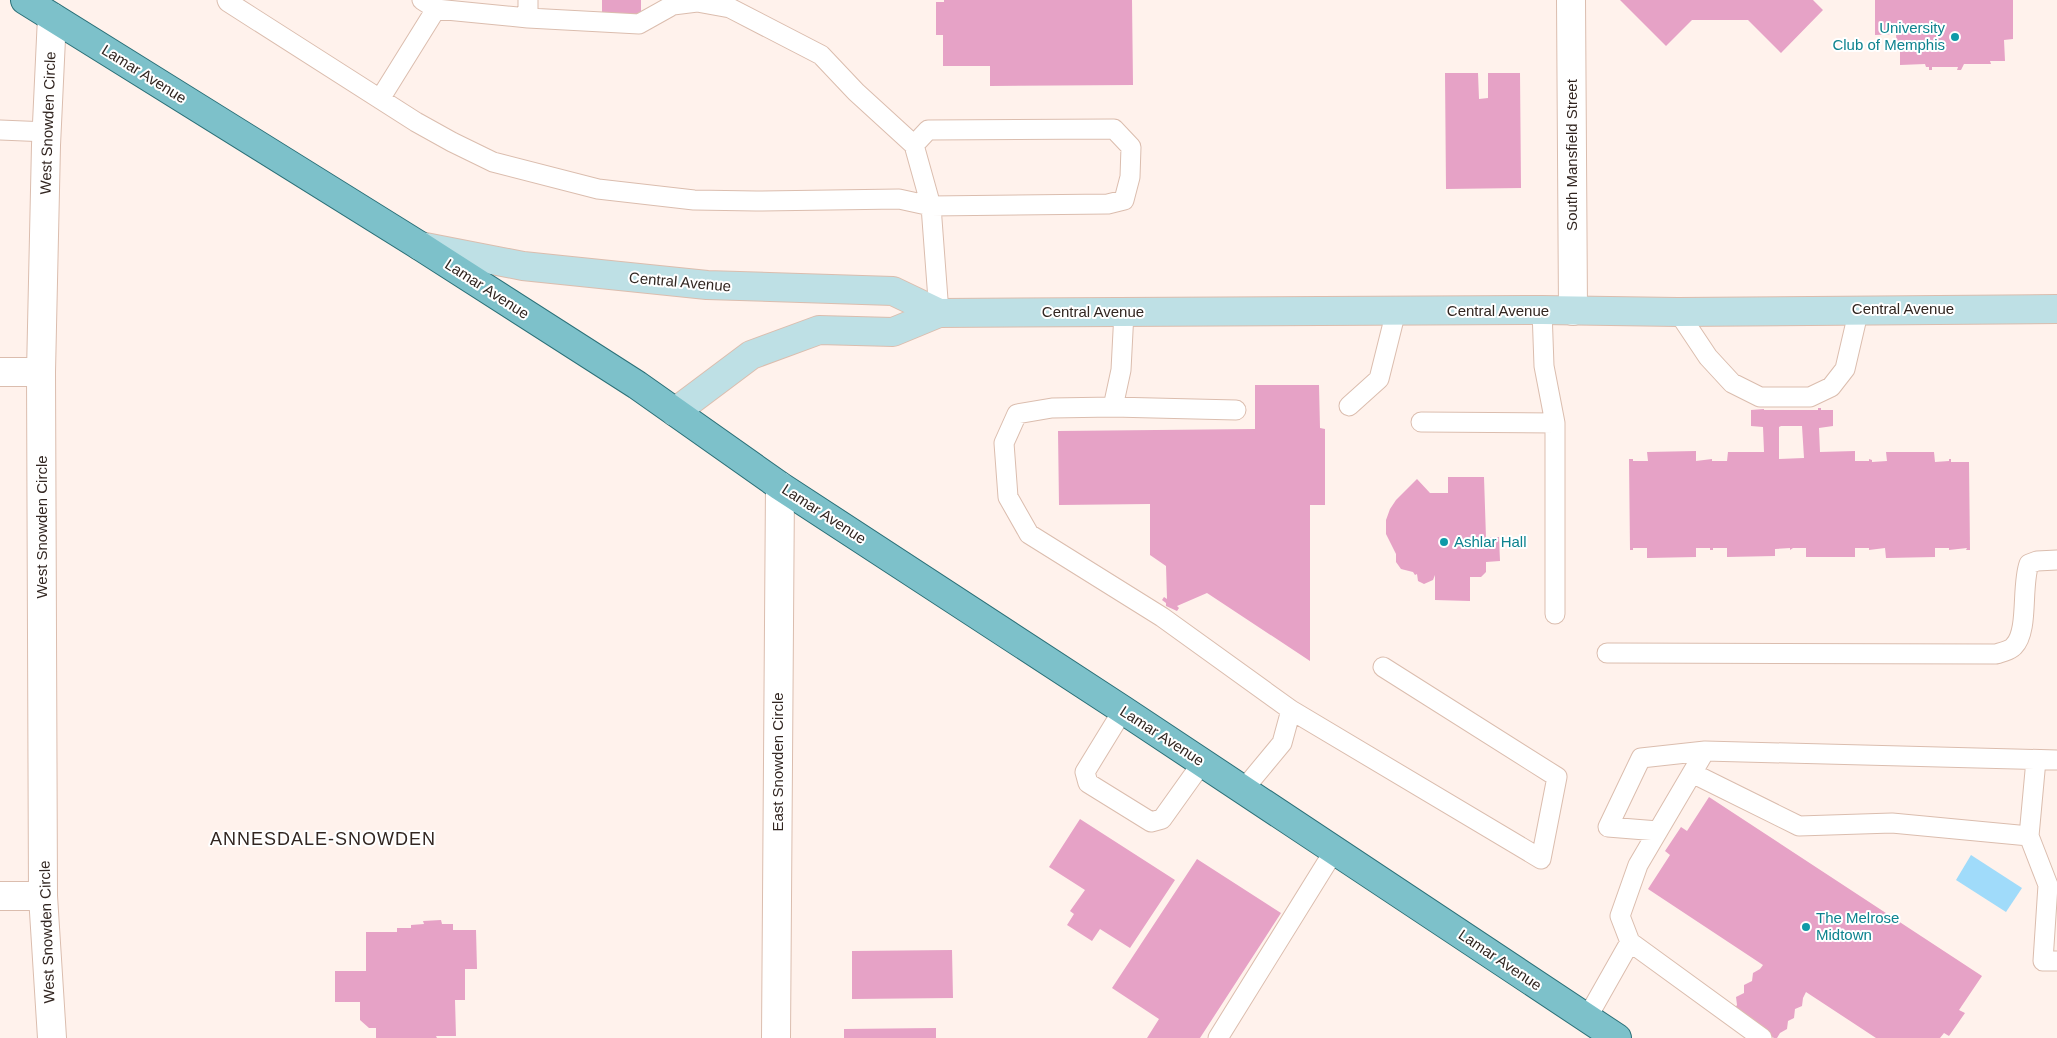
<svg xmlns="http://www.w3.org/2000/svg" width="2057" height="1038" viewBox="0 0 2057 1038" font-family="Helvetica,sans-serif">
	<rect width="100%" height="100%" fill="#fff2ec"/>
	<path fill="#a0dbfa" d="M1971 855 2022 888 2006 912 1956 880Z"/>
	<path fill="#e6a2c6" fill-rule="evenodd" d="M602 0H641V14L602 15Z
		M944 0H1132L1133 85 990 86V66H943V35H936V2H944Z
		M1620 0H1813L1823 10 1781 53 1748 20H1692L1666 46Z
		M1875 0H2013V39L2004 40 2005 61H1990L1991 64H1964L1961 70H1957L1958 67H1932V70H1929V67H1926L1925 64 1900 65V50L1897 51 1896 34 1875 35Z
		M1445 73H1478L1479 99 1488 98V73H1520L1521 188 1446 189Z
		M1255 385H1319L1320 428 1325 429V505H1310V661L1207 593 1177 606 1179 608 1177 611 1166 606V603L1162 600 1164 597 1167 599 1166 566 1150 555V504L1059 505 1058 431 1255 429Z
		M1818 408H1821V410H1833V426L1819 428 1820 452 1855 451V461H1869V459L1872 460V462L1887 461 1886 452H1934L1935 462 1949 461V459H1951V462H1969L1970 550H1966L1967 548 1949 550V548H1935V557L1886 558 1885 548 1869 550V548H1855V557H1806V548H1793L1790 550V548L1775 549V556L1727 557V548H1713V550H1710V548H1696V557L1647 558V548H1633V550H1630L1629 459H1633V461H1648L1647 452 1696 451V461L1712 459V461H1727L1728 452H1764L1763 427 1751 426V410L1764 409V410H1818ZM1781 426H1802L1804 458 1779 459V427Z
		M1448 477H1484L1486 538 1499 537 1500 561 1486 562V572L1481 577H1470V601L1435 600V575L1433 580 1424 584 1418 581 1417 574 1415 575 1413 572 1401 569 1396 562V554L1386 534V520L1390 509 1396 500 1417 479 1430 493H1448Z
		M1709 797 1982 976 1959 1010 1965 1013 1949 1036 1944 1033 1940 1038H1876L1806 992 1803 998 1802 1006 1795 1009 1794 1018 1788 1021 1787 1029 1780 1033 1777 1038H1774L1733 1011 1737 1005 1736 997 1744 993V985L1752 981 1753 973 1760 969 1763 965 1648 889 1670 855 1665 851 1681 827 1687 831Z
		M1080 819 1175 880 1130 948 1100 929 1092 941 1067 925 1074 914 1070 911 1085 890 1049 867Z
		M1197 859 1281 913 1200 1038H1147L1159 1019 1112 988Z
		M441 920 442 924H453V930H476L477 969H465V1000H455L456 1036H436L437 1038H376V1028H369L360 1020V1002H335V971H366V932H397V928H411V925L424 924 423 921Z
		M952 950 953 998 852 999V951Z
		M936 1028V1038H844V1029Z"/>
	<g fill="none" stroke-linecap="round" stroke-linejoin="round">
		<g stroke="#dbbdae" stroke-width="21">
			<path id="service" d="M227 0 228 2 416 122 452 142 493 162 598 189 694 200 756 201 899 199 931 206 1108 204 1124 200 1130 177 1131 147 1114 129 928 130 914 145 931 206 939 313
				M422 0 436 9 528 18
				M528 0V18L639 24 673 5 697 2 730 8 821 55 856 92 914 145
				M380 99 436 9
				M0 130 48 132
				M1542 310 1544 366 1555 423V614
				M1124 312 1121 370 1113 407 1052 408 1017 414 1004 443 1008 497 1029 534 1162 617 1291 710 1541 859 1557 777 1383 667
				M1678 312 1708 357 1732 383 1760 397H1810L1831 387 1845 369 1859 309
				M1349 406 1379 379 1396 311
				M1113 407 1236 410
				M1421 422 1555 423
				M1607 653 1996 654C2002 652 2011 650 2014 646 2029 631 2021 586 2029 564L2037 561 2057 560
				M1123 710 1085 772 1088 783 1151 822 1162 819 1202 763
				M2036 760 2029 836 2048 885 2043 961H2057
				M1692 773 1799 826 1892 823 2029 836
				M1243 790 1282 743 1291 710
				M1658 831 1608 827 1641 758 1705 751
				M1587 1018 1630 942
				M1218 1038 1334 851
				M1762 1038 1630 942 1620 916 1638 865 1705 751 2057 760"/>
		</g>
		<g stroke="#dbbdae" stroke-width="30">
			<path id="minor" d="M1571 0 1573 311
				M0 372H41
				M0 896H43
				M52 1038 43 896 41 372 46 145 52 17
				M776 1038 780 486"/>
		</g>
		<g stroke="#dbbdae" stroke-width="30">
			<path id="secondary" d="M420 246 523 266 707 285 893 291 939 313
				M675 412 751 355 819 330 893 332 939 313 1542 310 1678 312 2057 309"/>
		</g>
		<g stroke="#2b7078" stroke-width="30">
			<path id="primary" d="M25 0 420 246 637 385 780 486 1123 710 1617 1038"/>
		</g>
		<use href="#service" stroke="#fff" stroke-width="19"/>
		<use href="#minor" stroke="#fff" stroke-width="28"/>
		<use href="#secondary" stroke="#bee0e5" stroke-width="28"/>
		<use href="#primary" stroke="#7dc1ca" stroke-width="28"/>
	</g>
	<g fill="#0f9aa8" stroke="#fff" stroke-width="2">
		<circle cx="1955" cy="37" r="5"/>
		<circle cx="1444" cy="542" r="5"/>
		<circle cx="1806" cy="927" r="5"/>
	</g>
	<g text-anchor="middle" stroke-width="4" stroke-linejoin="round" paint-order="stroke">
		<g font-size="15" fill="#0d838f" stroke="#fff" text-anchor="start">
			<text x="1945" y="33" text-anchor="end">University<tspan x="1945" dy="17">Club of Memphis</tspan></text>
			<text x="1454" y="547">Ashlar Hall</text>
			<text x="1816" y="923">The Melrose<tspan x="1816" dy="17">Midtown</tspan></text>
		</g>
		<g font-size="15" fill="#322621" stroke="#fff">
			<text transform="translate(144 74) rotate(32)" y="5">Lamar Avenue</text>
			<text transform="translate(48 123) rotate(-88)" y="5">West Snowden Circle</text>
			<text transform="translate(1572 155) rotate(-90)" y="5">South Mansfield Street</text>
			<text transform="translate(680 282) rotate(5)" y="5">Central Avenue</text>
			<text transform="translate(487 289) rotate(33)" y="5">Lamar Avenue</text>
			<text x="1903" y="314">Central Avenue</text>
			<text x="1498" y="316">Central Avenue</text>
			<text x="1093" y="317">Central Avenue</text>
			<text transform="translate(824 514) rotate(33)" y="5">Lamar Avenue</text>
			<text transform="translate(42 527) rotate(-90)" y="5">West Snowden Circle</text>
			<text transform="translate(1162 736) rotate(33)" y="5">Lamar Avenue</text>
			<text transform="translate(778 762) rotate(-90)" y="5">East Snowden Circle</text>
			<text transform="translate(47 932) rotate(-92)" y="5">West Snowden Circle</text>
			<text transform="translate(1500 960) rotate(34)" y="5">Lamar Avenue</text>
		</g>
		<g font-size="18" letter-spacing="1" fill="#322621" stroke="#fff">
			<text x="323" y="845">ANNESDALE-SNOWDEN</text>
		</g>
	</g>
</svg>
